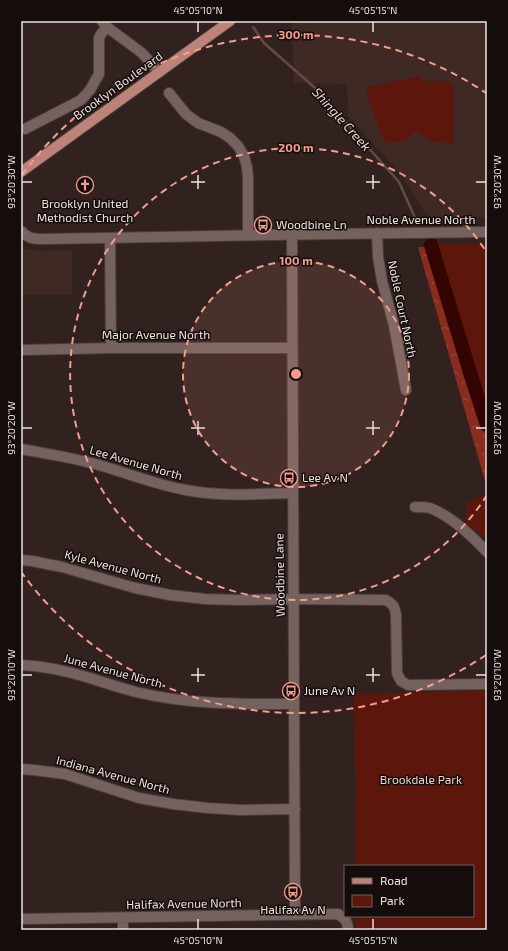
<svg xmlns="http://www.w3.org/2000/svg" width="508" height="951" viewBox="0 0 508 951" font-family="'Exo 2',sans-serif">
	<defs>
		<pattern id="forest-crowns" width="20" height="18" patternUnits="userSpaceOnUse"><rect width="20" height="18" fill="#882c1f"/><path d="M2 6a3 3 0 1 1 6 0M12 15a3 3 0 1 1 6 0" fill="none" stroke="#994a3f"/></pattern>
	</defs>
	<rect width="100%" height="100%" fill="#31221f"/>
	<path fill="#3f2925" d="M292 21H487V217L428 218 401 174 348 116 347 84 294 83Z
		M21 246 25 249 40 251 72 250V295H21Z"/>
	<path fill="url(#forest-crowns)" d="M418 247H487V488Z"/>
	<path fill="#5d160c" d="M420 76 422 81H448L453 85 454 144 430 141 416 131 407 140 385 143 366 93 368 87Z
		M429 244H487V427Z
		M487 495V540L466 523 467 502Z
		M487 690V930H356V916H473V866H356L354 694Z"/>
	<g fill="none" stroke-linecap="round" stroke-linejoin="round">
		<path stroke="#6b4744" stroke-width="2.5" d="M253 27 264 43 314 87 399 182 416 220"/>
		<path stroke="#330401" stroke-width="14" d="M431 245 472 379 487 425"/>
		<g stroke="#4c3f3d" stroke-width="12">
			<path id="minor" d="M102 21 107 27 142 53 159 72
				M169 93 186 114 198 123 221 132 230 138 238 146 244 156 247 167 248 178V235
				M25 129 81 100 90 90 99 74V38L101 34 107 27
				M21 231C29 239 33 239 44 239L331 234 487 232
				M377 233 378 257 382 281 394 325 406 390
				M292 235 295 914
				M110 238 111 348
				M21 350 111 348H292
				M21 449C48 454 75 458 102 466 130 474 157 485 186 490 221 497 257 494 292 493
				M415 507C420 507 426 507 430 508 451 516 472 536 487 552
				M21 560 32 561 62 567 135 588 170 595 205 599 239 600 294 599 386 600C393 604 395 607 396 614L397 673 401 681 408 685 487 684
				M21 665C44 666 67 671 90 678 105 683 121 688 136 692 190 705 240 704 294 704
				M21 769 34 770 65 774 139 798 173 804 208 808 241 810 295 809
				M21 919 338 914C345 919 348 921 348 930
				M123 930V918"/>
		</g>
		<g stroke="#4c3f3d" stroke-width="12">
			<path id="major" d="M21 172 230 21"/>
		</g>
		<use href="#minor" stroke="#75625f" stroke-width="10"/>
		<use href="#major" stroke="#bd8278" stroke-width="10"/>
	</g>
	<path fill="none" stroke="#ede2e0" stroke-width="1.5" d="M198 22V32M373 22V32M198 175V189M373 175V189M22 182H32M191 182H205M366 182H380M476 182H486M198 421V435M373 421V435M22 428H32M191 428H205M366 428H380M476 428H486M198 668V682M373 668V682M22 675H32M191 675H205M366 675H380M476 675H486M198 919V929M373 919V929"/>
	<circle cx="296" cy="374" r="113" fill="#f49d8d" fill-opacity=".12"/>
	<g fill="none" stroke="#f49d8d" stroke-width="2" stroke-dasharray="7 5">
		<circle cx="296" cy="374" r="113"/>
		<path d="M487 495A226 226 0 1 1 487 253"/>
		<path d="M486 655A339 339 0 0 1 22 573M22 175A339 339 0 0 1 486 93"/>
	</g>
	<defs>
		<g id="church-ring" transform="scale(0.9)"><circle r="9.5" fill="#140d0c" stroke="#f49d8d" stroke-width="1.5"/><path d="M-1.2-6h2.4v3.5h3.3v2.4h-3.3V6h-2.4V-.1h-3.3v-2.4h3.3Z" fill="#f49d8d"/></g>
		<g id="bus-ring" transform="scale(0.9)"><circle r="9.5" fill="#140d0c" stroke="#f49d8d" stroke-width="1.5"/><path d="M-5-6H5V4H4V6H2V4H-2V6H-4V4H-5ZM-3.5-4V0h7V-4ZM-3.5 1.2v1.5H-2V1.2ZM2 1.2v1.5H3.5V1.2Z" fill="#f49d8d"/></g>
	</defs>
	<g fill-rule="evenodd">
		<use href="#church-ring" x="85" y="185"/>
		<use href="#bus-ring" x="263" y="225"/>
		<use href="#bus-ring" x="289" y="478"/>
		<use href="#bus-ring" x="291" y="691"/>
		<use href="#bus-ring" x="293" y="892"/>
	</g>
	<g text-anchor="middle" stroke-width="3" stroke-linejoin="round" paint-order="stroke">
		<g font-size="12" fill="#ede2e0" stroke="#140d0c">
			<text transform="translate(118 86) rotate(-36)" y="4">Brooklyn Boulevard</text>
			<text x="421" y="224">Noble Avenue North</text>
			<text transform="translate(402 309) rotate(78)" y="4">Noble Court North</text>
			<text x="156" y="339">Major Avenue North</text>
			<text transform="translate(136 463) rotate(16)" y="4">Lee Avenue North</text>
			<text transform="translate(113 567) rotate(15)" y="4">Kyle Avenue North</text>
			<text transform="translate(280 575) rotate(-91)" y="4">Woodbine Lane</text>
			<text transform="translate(113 671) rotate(15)" y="4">June Avenue North</text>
			<text transform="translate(113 775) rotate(15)" y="4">Indiana Avenue North</text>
			<text transform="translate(184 904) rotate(-1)" y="4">Halifax Avenue North</text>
		</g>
		<g font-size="12" fill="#ede2e0" stroke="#140d0c" text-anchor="start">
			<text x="85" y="208" text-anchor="middle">Brooklyn United<tspan x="85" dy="14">Methodist Church</tspan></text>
			<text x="276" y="229">Woodbine Ln</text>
			<text x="302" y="482">Lee Av N</text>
			<text x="304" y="695">June Av N</text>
			<text x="293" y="914" text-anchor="middle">Halifax Av N</text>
		</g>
		<g font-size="12" fill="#edd2cd" stroke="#140d0c">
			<text x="421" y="784">Brookdale Park</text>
		</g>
		<g font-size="13" font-style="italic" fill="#f3d7d2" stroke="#140d0c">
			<text transform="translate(342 119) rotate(48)" y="5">Shingle Creek</text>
		</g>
	</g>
	<circle cx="296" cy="374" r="6" fill="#f49d8d" stroke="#140d0c" stroke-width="2"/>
	<g font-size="12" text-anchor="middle" font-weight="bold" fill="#f49d8d" stroke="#140d0c" stroke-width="3" stroke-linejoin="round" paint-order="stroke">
		<text x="296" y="39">300 m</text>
		<text x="296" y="152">200 m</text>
		<text x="296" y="265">100 m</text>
	</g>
	<rect width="508" height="951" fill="none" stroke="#140d0c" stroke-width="44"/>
	<rect x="344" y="865" width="130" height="52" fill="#140d0c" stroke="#6b6261"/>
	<rect x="352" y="878" width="20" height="6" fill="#bd8278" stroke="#6b6261"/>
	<text x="380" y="885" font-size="12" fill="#ede2e0">Road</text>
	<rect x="352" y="895" width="20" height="12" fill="#5d160c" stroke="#6b6261"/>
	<text x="380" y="905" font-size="12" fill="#ede2e0">Park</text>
	<rect x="22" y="22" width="464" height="907" fill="none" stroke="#ede2e0" stroke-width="1.5"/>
	<g font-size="10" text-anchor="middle" fill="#ede2e0">
		<text x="198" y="14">45°05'10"N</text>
		<text x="373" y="14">45°05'15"N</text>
		<text transform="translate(11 182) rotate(-90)" y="4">93°20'30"W</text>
		<text transform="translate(497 182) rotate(-90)" y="4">93°20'30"W</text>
		<text transform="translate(11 428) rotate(-90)" y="4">93°20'20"W</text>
		<text transform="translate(497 428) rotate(-90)" y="4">93°20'20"W</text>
		<text transform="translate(497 675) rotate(-90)" y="4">93°20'10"W</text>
		<text transform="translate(11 675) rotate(-90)" y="4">93°20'10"W</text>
		<text x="198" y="944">45°05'10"N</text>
		<text x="373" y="944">45°05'15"N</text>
	</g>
</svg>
